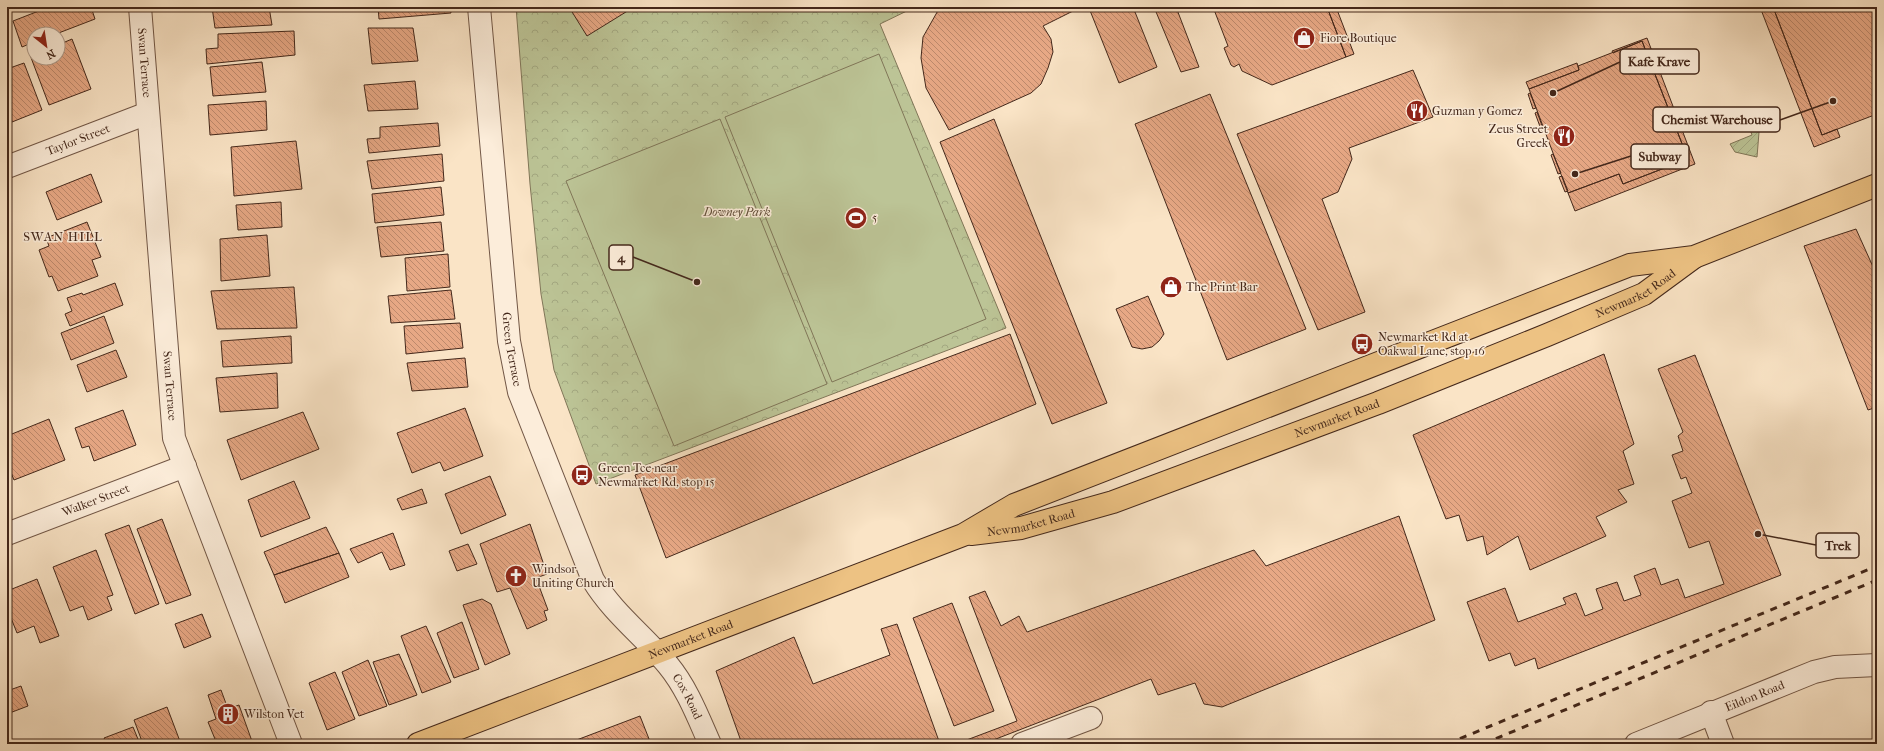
<svg xmlns="http://www.w3.org/2000/svg" width="1884" height="751" viewBox="0 0 1884 751" font-family="'IM FELL French Canon',serif">
	<defs>
		<pattern id="park-crowns" width="20" height="18" patternUnits="userSpaceOnUse"><rect width="20" height="18" fill="#bcc496"/><path d="M2 6a3 3 0 1 1 6 0M12 15a3 3 0 1 1 6 0" fill="none" stroke="#a3a881"/></pattern>
		<pattern id="garden-furrows" width="10" height="10" patternUnits="userSpaceOnUse"><rect width="10" height="10" fill="#bcc496"/><path d="M-1 1l2-2M0 10L10 0M9 11l2-2" fill="none" stroke="#a3a881"/></pattern>
		<pattern id="building-back-hatch" width="6" height="6" patternUnits="userSpaceOnUse"><rect width="6" height="6" fill="#e7a885"/><path d="M-1 5l2 2M0 0l6 6M5-1l2 2" fill="none" stroke="#bd896c"/></pattern>
	</defs>
	<rect width="100%" height="100%" fill="#fae4c6"/>
	<filter id="stains"><feTurbulence type="fractalNoise" baseFrequency=".005" numOctaves="4"/><feColorMatrix values="0 0 0 0 .2 0 0 0 0 .09 0 0 0 0 .02 0 0 0 .5 -.17"/></filter>
	<radialGradient id="worn" r=".72"><stop offset=".6" stop-color="#630" stop-opacity="0"/><stop offset="1" stop-color="#630" stop-opacity=".3"/></radialGradient>
	<path fill="url(#park-crowns)" stroke="#807658" d="M516 7H915L880 24 1006 328 596 484 554 370 541 294 530 184Z"/>
	<path fill="url(#garden-furrows)" stroke="#807658" d="M1760 120 1757 157 1735 152 1730 144 1752 135 1748 124Z"/>
	<path fill="#bcc496" stroke="#807658" d="M879 54 986 319 832 382 725 117Z
		M720 119 827 384 674 446 566 181Z"/>
	<path fill="url(#building-back-hatch)" stroke="#44281b" d="M49 7H91L95 19 56 34H34V42L22 47 13 21Z
		M212 7H269L272 25 215 28Z
		M378 7H450L451 13 379 19Z
		M569 7H634L587 36Z
		M940 7H1081L1043 26 1051 39 1053 52 1048 68 1041 84 1031 93 949 130 926 88 921 58 923 37Z
		M1093 7H1133L1157 67 1119 83 1089 8Z
		M1154 7H1176L1199 67 1181 72Z
		M1213 7H1327L1346 57 1272 85 1242 71 1239 64 1234 67 1231 65 1224 48 1228 46Z
		M1327 7H1336L1354 54 1346 57Z
		M1760 7H1773L1822 135 1837 129 1840 137 1814 147Z
		M1773 7H1877V114L1822 135Z
		M368 28H413L418 61 372 64Z
		M294 31 295 55 207 64 206 49 218 48V34Z
		M1647 38 1695 164 1575 211 1568 193 1619 174 1623 184 1688 159 1642 41 1613 53 1612 51Z
		M72 39 91 89 49 105 30 55 34 54V58H58V45Z
		M1642 41 1688 159 1623 184 1619 174 1568 193 1529 89 1579 70 1578 66Z
		M262 62 266 92 213 96 210 67Z
		M24 63 42 110 7 124V69Z
		M1577 63 1579 70 1529 89 1526 82Z
		M1413 70 1433 117 1349 148 1352 159 1338 192 1322 199 1365 312 1318 330 1237 134Z
		M415 81 418 109 368 111 364 85Z
		M1530 93 1536 108 1533 109 1528 94Z
		M1210 94 1306 329 1227 360 1135 124Z
		M266 101 267 130 210 135 208 105Z
		M1537 112 1544 131 1542 132 1535 113Z
		M994 119 1107 403 1052 424 940 142Z
		M438 123 440 146 369 153 367 139 380 138V127Z
		M296 141 302 189 234 196 231 147Z
		M442 154 444 181 372 189 367 161Z
		M1553 154 1561 173 1558 174 1551 155Z
		M91 174 102 202 57 220 46 192Z
		M1562 176 1568 191 1565 192 1559 177Z
		M441 187 444 215 375 223 372 194Z
		M281 202 282 227 238 230 236 205Z
		M87 222 101 257 92 260 98 276 58 291 52 276 49 277 39 250 49 246 46 238Z
		M441 222 444 251 381 257 377 227Z
		M1856 229 1874 269 1877 268V407L1868 410 1804 246Z
		M267 235 270 276 221 281 220 239Z
		M448 254 450 287 407 291 405 258Z
		M115 283 123 305 70 326 65 314 72 311 67 298 82 293 83 295Z
		M294 287 297 328 217 329 211 291Z
		M451 290 455 319 391 323 388 296Z
		M1148 296 1164 334 1159 341 1152 347 1142 349 1132 347 1116 309Z
		M104 316 114 343 71 360 61 333Z
		M460 323 463 348 406 354 404 326Z
		M1010 334 1036 404 666 558 635 475Z
		M291 336 292 363 223 367 221 341Z
		M116 350 127 377 87 392 77 365Z
		M1604 354 1634 444 1623 451 1634 484 1618 490 1627 502 1596 517 1606 536 1530 570 1518 536 1487 555 1483 536 1467 541 1459 515 1446 519 1413 435Z
		M1695 355 1781 575 1538 669 1535 658 1515 666 1510 653 1489 661 1467 602 1505 588 1518 622 1566 604 1563 598 1576 593 1585 616 1603 609 1596 589 1617 582 1624 601 1641 595 1634 576 1655 568 1661 585 1678 579 1685 598 1724 584 1709 541 1689 548 1672 501 1692 493 1686 477 1681 479 1672 455 1683 451 1678 436 1683 432 1658 369Z
		M465 358 468 387 412 391 407 363Z
		M277 373 278 408 220 412 216 378Z
		M465 408 483 456 444 471 440 462 412 473 397 433Z
		M123 410 136 445 94 461 89 446 82 448 75 428Z
		M303 412 319 449 241 480 227 440Z
		M49 419 65 460 14 480 7 463V436Z
		M490 476 506 515 461 534 445 494Z
		M294 481 310 518 261 537 248 500Z
		M422 489 427 503 402 510 397 499Z
		M1399 516 1435 620 1222 707 1204 704 1195 683 1158 695 1151 679 983 744H956L1017 721 969 597 985 591 1001 626 1019 616 1027 632 1254 550 1266 566Z
		M162 519 191 595 166 604 137 529Z
		M530 524 547 574 536 578 548 610 544 611 547 620 527 629 510 588 497 592 480 544Z
		M129 525 159 604 135 614 105 534Z
		M326 527 339 553 274 575 264 552Z
		M393 533 405 565 390 570 382 552 358 563 350 549Z
		M468 544 477 564 457 571 449 551Z
		M96 550 113 595 107 597 112 610 88 620 83 606 70 611 53 567Z
		M339 553 349 577 285 603 274 575Z
		M37 579 59 636 40 643 34 626 17 633 7 608V591Z
		M482 599 491 604 510 654 485 665 463 605Z
		M952 603 994 711 954 726 913 618Z
		M202 614 211 637 184 648 175 624Z
		M462 622 479 669 454 678 437 633Z
		M897 624 940 744H742L716 671 794 637 813 684 890 655 881 629Z
		M426 626 451 682 422 693 401 636Z
		M399 654 417 695 389 705 373 662Z
		M368 660 387 706 359 716 342 672Z
		M335 672 355 719 327 730 309 683Z
		M21 686 28 706 7 714V691Z
		M221 690 228 709 239 705 253 744H217L208 722 216 719 208 695Z
		M167 707 181 744H143L134 720Z
		M640 716 651 744H566Z
		M133 727 140 744H107L104 738Z"/>
	<g fill="none" stroke-linecap="round" stroke-linejoin="round">
		<g stroke="#725746" stroke-width="24">
			<g id="minor">
				<path id="s1" d="M140 7 174 438 291 744"/>
				<path id="s2" d="M479 7 509 341 519 392 593 580C613 613 644 636 668 665 687 688 698 717 710 744"/>
				<path id="s3" d="M7 167 148 113"/>
				<path id="s4" d="M7 534 185 466"/>
				<path d="M1711 712 1723 744"/>
				<path d="M1022 744 1091 718"/>
				<path id="s5" d="M1636 744 1814 672 1835 667 1877 665"/>
			</g>
		</g>
		<g stroke="#44281b" stroke-width="24">
			<g id="major">
				<path id="s6" d="M971 534 1021 528 1113 502 1378 403 1547 335 1644 294 1693 258"/>
				<path id="s7" d="M418 744 963 535 1014 505 1630 265 1694 257 1877 185"/>
			</g>
		</g>
		<use href="#minor" stroke="#fcedda" stroke-width="22"/>
		<use href="#major" stroke="#edc283" stroke-width="22"/>
		<path stroke="#44281b" stroke-width="3" stroke-dasharray="7 7" stroke-linecap="butt" d="M1447 744 1877 566
			M1483 744 1877 580"/>
	</g>
	<defs>
		<g id="shop-disc" transform="scale(1.15)"><circle r="9.5" fill="#8f2418" stroke="#fcedda"/><path d="M-5-2.5h2.3a2.7 3.5 0 0 1 5.4 0H5L5.5 6h-11ZM-1.5-2.5h3a1.5 2.3 0 0 0-3 0Z" fill="#fff"/></g>
		<g id="restaurant-disc" transform="scale(1.15)"><circle r="9.5" fill="#8f2418" stroke="#fcedda"/><path d="M-5-6h1v4h1v-4h1v4h1v-4h1v5L-1.5 .5V6h-2V.5L-5-1ZM5-6V6H3V1.5H1.5Q1.5-4 5-6Z" fill="#fff"/></g>
		<g id="stadium-disc" transform="scale(1.15)"><circle r="9.5" fill="#8f2418" stroke="#fcedda"/><path d="M0-5a6.5 5 0 1 0 0 10a6.5 5 0 1 0 0-10ZM-3.5-1.8h7v3.6h-7Z" fill="#fff"/></g>
		<g id="bus-disc" transform="scale(1.15)"><circle r="9.5" fill="#8f2418" stroke="#fcedda"/><path d="M-5-6H5V4H4V6H2V4H-2V6H-4V4H-5ZM-3.5-4V0h7V-4ZM-3.5 1.2v1.5H-2V1.2ZM2 1.2v1.5H3.5V1.2Z" fill="#fff"/></g>
		<g id="church-disc" transform="scale(1.15)"><circle r="9.5" fill="#8f2418" stroke="#fcedda"/><path d="M-1.2-6h2.4v3.5h3.3v2.4h-3.3V6h-2.4V-.1h-3.3v-2.4h3.3Z" fill="#fff"/></g>
		<g id="building-disc" transform="scale(1.15)"><circle r="9.5" fill="#8f2418" stroke="#fcedda"/><path d="M-4-6H4V6H1V3H-1V6H-4ZM-2.5-4.3h1.7v1.8h-1.7ZM.8-4.3h1.7v1.8H.8ZM-2.5-1h1.7V.8h-1.7ZM.8-1h1.7V.8H.8Z" fill="#fff"/></g>
	</defs>
	<g fill-rule="evenodd">
		<use href="#shop-disc" x="1304" y="38"/>
		<use href="#restaurant-disc" x="1417" y="111"/>
		<use href="#restaurant-disc" x="1564" y="136"/>
		<use href="#stadium-disc" x="856" y="218"/>
		<use href="#shop-disc" x="1171" y="287"/>
		<use href="#bus-disc" x="1362" y="344"/>
		<use href="#bus-disc" x="582" y="475"/>
		<use href="#church-disc" x="516" y="576"/>
		<use href="#building-disc" x="228" y="714"/>
	</g>
	<g text-anchor="middle" stroke-width="3" stroke-linejoin="round" paint-order="stroke">
		<g font-size="12" fill="#44281b" stroke="#fcedda" text-anchor="start">
			<text x="1320" y="42">Fiore Boutique</text>
			<text x="1432" y="115">Guzman y Gomez</text>
			<text x="1548" y="133" text-anchor="end">Zeus Street<tspan x="1548" dy="14">Greek</tspan></text>
			<text x="872" y="222">5</text>
			<text x="1186" y="291">The Print Bar</text>
			<text x="1378" y="341">Newmarket Rd at<tspan x="1378" dy="14">Oakwal Lane, stop 16</tspan></text>
			<text x="598" y="472">Green Tce near<tspan x="598" dy="14">Newmarket Rd, stop 15</tspan></text>
			<text x="532" y="573">Windsor<tspan x="532" dy="14">Uniting Church</tspan></text>
			<text x="244" y="718">Wilston Vet</text>
		</g>
		<g font-size="12" fill="#44281b" stroke="#fcedda">
			<text dy="4" stroke="none"><textPath href="#s1" startOffset="56">Swan Terrace</textPath></text>
			<text dy="4" stroke="none"><textPath href="#s3" startOffset="76">Taylor Street</textPath></text>
			<text dy="4" stroke="none"><textPath href="#s6" startOffset="709">Newmarket Road</textPath></text>
			<text dy="4" stroke="none"><textPath href="#s2" startOffset="344">Green Terrace</textPath></text>
			<text dy="4" stroke="none"><textPath href="#s1" startOffset="380">Swan Terrace</textPath></text>
			<text dy="4" stroke="none"><textPath href="#s6" startOffset="385">Newmarket Road</textPath></text>
			<text dy="4" stroke="none"><textPath href="#s4" startOffset="95">Walker Street</textPath></text>
			<text dy="4" stroke="none"><textPath href="#s6" startOffset="61">Newmarket Road</textPath></text>
			<text dy="4" stroke="none"><textPath href="#s7" startOffset="292">Newmarket Road</textPath></text>
			<text dy="4" stroke="none"><textPath href="#s5" startOffset="128">Eildon Road</textPath></text>
			<text dy="4" stroke="none"><textPath href="#s2" startOffset="740">Cox Road</textPath></text>
		</g>
		<g font-size="12" font-style="italic" fill="#624f3a" stroke="#fcedda">
			<text x="737" y="216">Downey Park</text>
		</g>
		<g font-size="13" letter-spacing="1" fill="#44281b" stroke="#fcedda">
			<text x="63" y="241">SWAN HILL</text>
		</g>
	</g>
	<path fill="none" stroke="#44281b" stroke-width="1.5" d="M1553 93L1620 62M1833 101L1780 120M1575 174L1631 156M697 282L633 257M1758 534L1816 545"/>
	<g fill="#44281b" stroke="#fcedda" stroke-width="1.5">
		<circle cx="1553" cy="93" r="4"/>
		<circle cx="1833" cy="101" r="4"/>
		<circle cx="1575" cy="174" r="4"/>
		<circle cx="697" cy="282" r="4"/>
		<circle cx="1758" cy="534" r="4"/>
	</g>
	<g fill="#fcedda" stroke="#44281b" stroke-width="1.5">
		<rect x="1620" y="49" width="79" height="25" rx="4"/>
		<rect x="1653" y="107" width="127" height="25" rx="4"/>
		<rect x="1631" y="144" width="58" height="25" rx="4"/>
		<rect x="609" y="245" width="24" height="25" rx="4"/>
		<rect x="1816" y="533" width="43" height="25" rx="4"/>
	</g>
	<g font-size="13" text-anchor="middle" font-weight="bold" fill="#44281b">
		<text x="1659" y="66">Kafe Krave</text>
		<text x="1717" y="124">Chemist Warehouse</text>
		<text x="1660" y="161">Subway</text>
		<text x="621" y="262">4</text>
		<text x="1838" y="550">Trek</text>
	</g>
	<rect width="1884" height="751" fill="none" stroke="#fae4c6" stroke-width="24"/>
	<rect x="8" y="8" width="1868" height="735" fill="none" stroke="#44281b" stroke-width="2"/>
	<rect x="12" y="12" width="1860" height="727" fill="none" stroke="#44281b"/>
	<g transform="translate(46 46) rotate(150)"><circle r="19" fill="#fcedda" stroke="#b29e8e"/>
	<path d="M0-3L7 15L0 10L-7 15Z" fill="#8f2418"/>
	<text y="-6" font-size="11" font-weight="bold" text-anchor="middle" fill="#44281b">N</text>
	</g>
	<rect width="100%" height="100%" filter="url(#stains)"/>
	<rect width="100%" height="100%" fill="url(#worn)"/>
</svg>
